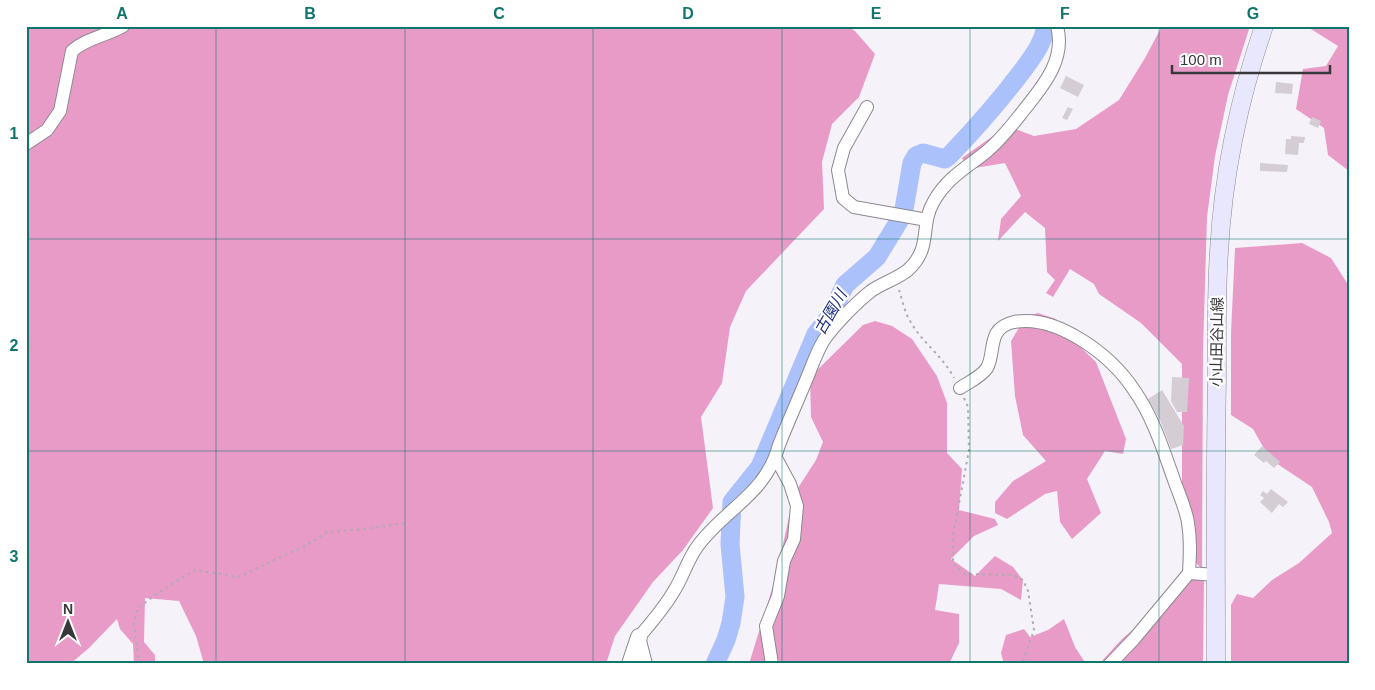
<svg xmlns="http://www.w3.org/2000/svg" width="1375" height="690" viewBox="0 0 1375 690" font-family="Arial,'Noto Sans JP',sans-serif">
	<rect width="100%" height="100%" fill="#f6f2fa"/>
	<path fill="#e99bc8" d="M26 26H847L855 31 875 54 859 97 832 124 822 162 824 209 746 291 730 327 722 383 701 417 713 508 683 550 653 582 615 636 606 664H204L196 636 179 601 145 598 144 642 155 655V664H134L133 644 120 629 117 619 89 648 70 664H26Z
		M1162 26H1250L1228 95 1215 156 1207 217 1203 351 1202 569 1196 563 1182 509V364L1141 323 1099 294 1094 284 1070 269 1053 297 1046 293 1055 280 1047 272 1045 228 1025 212 998 241 1001 219 1021 196 1005 163 969 169 962 158 1007 126 1034 136 1076 129 1119 100 1145 58Z
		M1306 26H1349V171L1328 155 1324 128 1296 109 1303 69 1326 66 1338 46Z
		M1302 243 1331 258 1349 286V664H1231V605L1237 594 1253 598 1272 580 1299 563 1332 533 1329 522 1312 487 1270 459 1253 429 1231 415V333L1235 248Z
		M1038 313 1056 319 1070 337 1096 362 1126 439 1123 454 1105 451 1087 479 1101 513 1072 539 1060 522 1057 491 1045 494 1007 519 995 513V502L1013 481 1046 461 1023 435 1015 396 1011 341 1026 316Z
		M875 321 892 326 912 339 937 376 947 403V453L962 469 959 510 995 519 998 525 974 536 951 559 975 576 995 556 1013 567 1023 580 1021 600 1001 589 939 584 935 610 959 614V643L949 664H749L776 576 794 494 816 460 823 442 811 417 810 377 863 325Z
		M1191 579 1204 581 1203 664H1099L1122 639Z
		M1064 619 1075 647 1086 664H1004L1001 653 1006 635 1024 629 1030 637 1048 630Z"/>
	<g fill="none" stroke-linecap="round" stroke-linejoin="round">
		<path stroke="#abc1fc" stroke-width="19" d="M715 664 726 640 731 623 735 597 730 544 732 502 760 467 816 334 830 316 845 285 877 257 899 221 904 209 912 163 916 156 923 153 945 159 949 156C976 128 999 102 1023 70 1033 56 1043 44 1046 26"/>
	</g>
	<path fill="#d4cdd4" d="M1066 76 1084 85 1078 97 1060 88Z
		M1276 82 1293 84 1292 94 1275 93Z
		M1068 107 1073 109 1067 120 1062 118Z
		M1312 117 1321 121 1318 128 1309 124Z
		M1291 136 1305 137 1304 143H1299L1298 155 1285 154 1286 139H1291Z
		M1260 163 1288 165 1287 172 1260 171Z
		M1172 377 1189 378 1187 412H1177L1171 401Z
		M1162 390 1184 426 1183 445 1171 449 1160 420 1148 399Z
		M1262 446 1280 462 1274 468 1266 461 1264 463 1254 455Z
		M1271 489 1288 502 1283 507 1279 504 1272 513 1260 502 1264 498 1260 495 1263 491 1267 494Z"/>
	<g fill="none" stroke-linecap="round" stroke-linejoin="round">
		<g stroke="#8c8890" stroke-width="14">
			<path id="minor" d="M867 107 844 148 838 170 843 198 854 207 927 220
				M26 144 47 130 60 111 72 51C86 38 106 36 123 26
				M960 388C969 382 981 377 987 368 996 352 986 328 1014 322 1057 314 1111 355 1134 390 1153 417 1163 449 1174 480 1179 494 1186 509 1188 523 1191 540 1190 556 1189 573L1216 575
				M646 664 639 637C652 622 664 608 674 591 683 577 687 561 697 547 724 509 766 495 779 445 788 422 798 400 807 378 812 366 817 351 824 340 834 325 857 302 871 291 882 283 897 279 908 270 933 247 919 226 934 201 948 177 965 169 986 152 1001 140 1012 125 1024 110 1043 86 1066 60 1057 26
				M772 664 766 626 778 596 784 561 794 539 797 506 790 484 776 458
				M1110 664 1134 639 1189 573"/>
		</g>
		<g stroke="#8c8890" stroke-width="18">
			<path id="tertiary" d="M630 664 639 637"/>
		</g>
		<g stroke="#8c8890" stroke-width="19">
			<path id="secondary" d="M1216 664C1216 569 1215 475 1217 380 1217 337 1216 294 1219 252 1223 175 1239 99 1264 26"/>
		</g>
		<path stroke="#aeabb1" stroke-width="2" stroke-dasharray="2.5 4" stroke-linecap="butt" d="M899 290C902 299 904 310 909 319 920 341 943 356 954 378
			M964 398 968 407 969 450 953 536V564L965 574 1013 575 1023 580 1028 591 1034 630 1022 664
			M139 664 134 625 137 609 159 592 195 570 238 577 305 546 327 532 365 529 404 523"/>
		<use href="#minor" stroke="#fff" stroke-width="12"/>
		<use href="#tertiary" stroke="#fff" stroke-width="16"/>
		<use href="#secondary" stroke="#e8e7fd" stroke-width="18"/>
	</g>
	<path fill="none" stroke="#0f766e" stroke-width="1" stroke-opacity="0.55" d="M216 26V664M405 26V664M593 26V664M782 26V664M970 26V664M1159 26V664M26 239H1349M26 451H1349"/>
	<g text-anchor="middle" stroke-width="4.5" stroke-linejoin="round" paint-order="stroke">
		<g font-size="15" fill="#38373a" stroke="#fff">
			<text transform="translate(1217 342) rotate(-89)" y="5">小山田谷山線</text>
		</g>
		<g font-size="16" font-style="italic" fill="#1d2f80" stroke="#fff">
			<text transform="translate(830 312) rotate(-60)" y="6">古園川</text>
		</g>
	</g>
	<rect width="1375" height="690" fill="none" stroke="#ffffff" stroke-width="55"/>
	<g transform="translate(68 622)" stroke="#ffffff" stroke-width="4" paint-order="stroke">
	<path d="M0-4L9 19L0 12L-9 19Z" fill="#38373a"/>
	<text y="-8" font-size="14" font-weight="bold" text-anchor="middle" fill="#38373a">N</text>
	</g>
	<path d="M1172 65v8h158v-8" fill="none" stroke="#38373a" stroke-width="2.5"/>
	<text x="1180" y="65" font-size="15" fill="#38373a" stroke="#ffffff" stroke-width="4" paint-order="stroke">100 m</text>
	<rect x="28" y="28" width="1320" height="634" fill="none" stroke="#0f766e" stroke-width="2"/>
	<g font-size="16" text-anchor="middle" font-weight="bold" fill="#0f766e">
		<text x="122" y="19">A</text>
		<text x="310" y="19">B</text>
		<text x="499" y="19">C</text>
		<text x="688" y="19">D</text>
		<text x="876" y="19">E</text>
		<text x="1065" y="19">F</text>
		<text x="1253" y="19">G</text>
		<text x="14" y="139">1</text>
		<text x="14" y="351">2</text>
		<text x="14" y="562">3</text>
	</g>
</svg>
